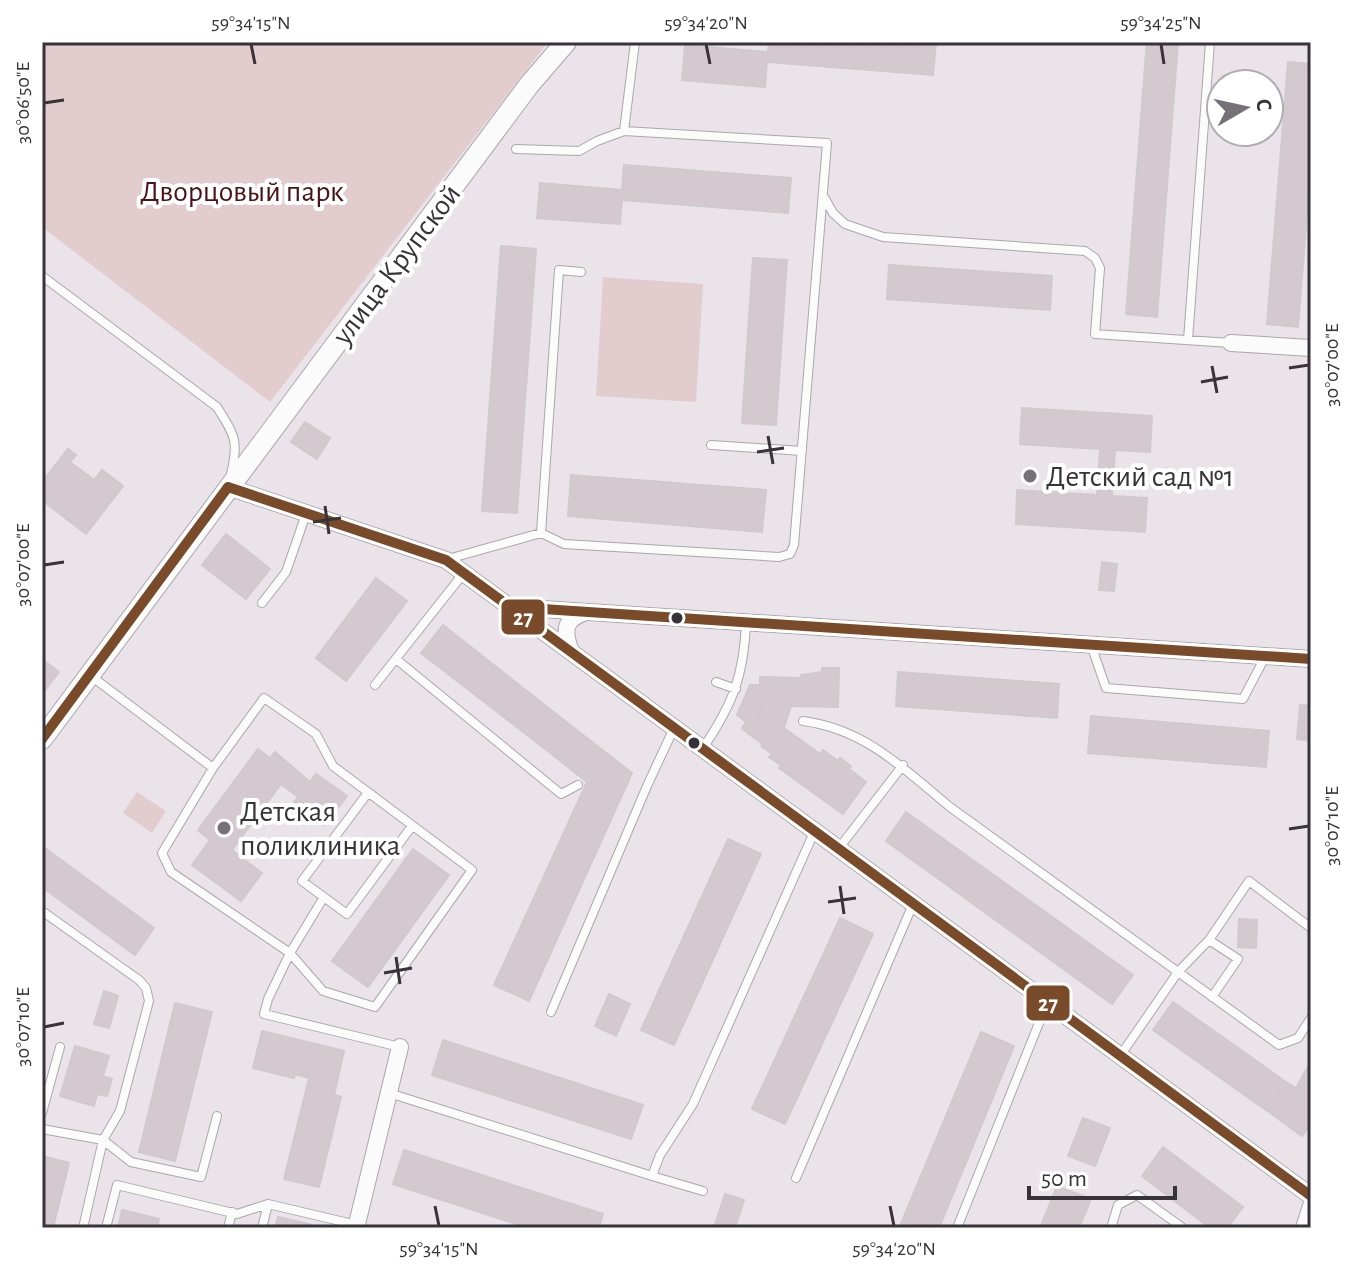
<svg xmlns="http://www.w3.org/2000/svg" width="1353" height="1270" viewBox="0 0 1353 1270" font-family="'Alegreya Sans',sans-serif">
	<rect width="100%" height="100%" fill="#eae4ea"/>
	<path fill="#e2ccce" d="M42 42H548L270 402 42 227Z
		M603 277 703 284 696 402 596 396Z
		M137 792 166 811 152 833 123 813Z"/>
	<path fill="#d4c9cf" stroke="#cfcacd" stroke-width="2" d="M769 42H936L933 75 767 62 765 87 682 80 685 45 768 52Z
		M1147 42H1178L1177 55 1146 52Z
		M1146 52 1177 55 1157 317 1126 314Z
		M1288 62 1311 64V163L1298 327 1267 324Z
		M624 165 791 178 788 213 622 200 620 224 537 218 540 183 622 190Z
		M501 246 536 249 517 513 482 511Z
		M753 258 787 260 776 425 742 423Z
		M889 265 1052 276 1050 310 887 299Z
		M1022 408 1152 416 1150 452 1115 450 1112 496 1147 498 1145 532 1016 524 1017 490 1097 495 1100 449 1020 444Z
		M305 422 330 438 317 459 291 442Z
		M68 449 76 455 70 462 94 480 102 470 123 486 86 534 42 500V482Z
		M571 475 766 490 762 532 568 516Z
		M226 534 270 569 246 599 202 565Z
		M1102 562 1117 564 1114 591 1099 590Z
		M376 578 407 601 346 681 316 658Z
		M443 625 565 721 544 748 421 653Z
		M42 659 59 672 42 694Z
		M822 668H839L838 707 791 706 784 728 820 754 823 750 838 761 840 758 851 766 849 769 866 782 843 814 779 768 781 765 769 757 772 754 761 746 763 744 749 734 760 719 756 716 762 708 763 697H768L769 677 801 678V675L822 672Z
		M898 672 1059 684 1057 718 896 706Z
		M760 677H769L768 697H763L762 708 756 716 760 719 749 734 742 728 746 722 737 715 750 685H760Z
		M1300 705 1311 706V741L1297 739Z
		M1091 716 1269 731 1266 767 1088 753Z
		M565 721 632 773 529 1001 494 985 587 782 544 748Z
		M258 749 270 758 275 752 310 782 316 774 347 796 325 825 294 802 298 797 281 784 232 850 262 873 241 901 192 865 210 840 198 830Z
		M906 812 1133 975 1112 1004 886 841Z
		M728 839 761 854 674 1045 641 1030Z
		M42 846 154 928 135 955 42 887Z
		M413 849 449 875 368 987 332 961Z
		M840 918 873 934 785 1124 752 1109Z
		M1239 919 1257 920 1256 948 1238 947Z
		M104 991 118 996 109 1028 94 1024Z
		M609 994 630 1004 616 1036 595 1026Z
		M1173 1002 1286 1082 1266 1110 1153 1030Z
		M175 1003 212 1012 175 1161 139 1152Z
		M262 1031 344 1051 334 1095 341 1097 319 1187 284 1179 309 1078 295 1074 294 1078 253 1068Z
		M981 1032 1014 1046 939 1228H905L900 1226Z
		M443 1040 643 1105 631 1139 432 1075Z
		M75 1046 109 1056 103 1076 112 1079 107 1096 97 1094 94 1106 60 1096Z
		M1311 1061V1123L1302 1136 1266 1110 1286 1082 1296 1088Z
		M1083 1118 1110 1128 1095 1166 1068 1156Z
		M1163 1147 1243 1207 1227 1228H1210L1142 1176Z
		M404 1150 603 1214 599 1228H529L393 1184Z
		M42 1156 69 1163 53 1228H42Z
		M1057 1186 1091 1199 1079 1228H1040Z
		M725 1194 744 1200 735 1228H714Z
		M122 1210 159 1219 157 1228H118Z
		M278 1217 312 1225 311 1228H275Z"/>
	<g fill="none" stroke-linecap="round" stroke-linejoin="round">
		<g stroke="#aba6ab" stroke-width="10">
			<path id="service" d="M516 149 579 151 597 141 624 131
				M824 197 833 213 845 224 883 237 1085 251 1095 258 1100 268 1095 334 1231 343
				M42 276 217 407C235 436 239 441 231 474
				M1188 340 1210 42
				M711 445 802 451
				M541 533 564 544 779 557 790 554 794 545 827 143 624 131 635 42
				M448 559 541 533 559 270 581 272
				M262 603 286 572 306 514
				M1091 645 1106 688 1243 699 1265 657
				M396 659 561 794 578 785
				M91 676 213 768
				M716 682 736 689
				M375 685 463 574
				M264 698 316 734 333 766 472 870 375 1007 323 991 290 953 171 872 162 853 213 768Z
				M803 721C865 729 904 769 950 807L1279 1045 1298 1038 1311 1018
				M703 748C733 704 744 675 746 622
				M367 794 302 881 347 914 412 826
				M839 848 903 765
				M324 897 290 953 268 999 264 1014 400 1047
				M42 911 139 980 146 988 149 1001 120 1111 103 1140 83 1228
				M1209 940 1238 959 1212 997
				M551 1012 647 786 674 728
				M1120 1056 1178 972 1209 940 1249 881 1311 928
				M389 1093 652 1176 660 1155 693 1104 815 830
				M42 1113 60 1047
				M42 1129 103 1140 131 1162 201 1177 217 1116
				M652 1176 703 1191
				M796 1178 913 904
				M106 1228 117 1185 237 1214 268 1204 357 1225
				M228 1228 232 1212
				M262 1228 268 1204
				M957 1228 1047 1003
				M1111 1228 1118 1205 1137 1195 1183 1228"/>
		</g>
		<g stroke="#aba6ab" stroke-width="18">
			<path id="minor" d="M1231 343 1311 348
				M228 487 446 560 1311 1196
				M512 607 1311 659
				M570 649C563 629 565 619 586 612
				M356 1228 400 1047
				M1304 1228 1311 1206"/>
		</g>
		<g stroke="#aba6ab" stroke-width="22">
			<path id="tertiary" d="M42 739 529 85 566 42"/>
		</g>
		<use href="#service" stroke="#fcfbfc" stroke-width="8"/>
		<use href="#minor" stroke="#fcfbfc" stroke-width="16"/>
		<use href="#tertiary" stroke="#fcfbfc" stroke-width="20"/>
		<g stroke="#fff" stroke-width="16">
			<path id="bus-1" d="M228 487 446 560 1311 1196
				M512 607 1311 659
				M42 739 228 487"/>
		</g>
		<use href="#bus-1" stroke="#7a4b2a" stroke-width="10"/>
	</g>
	<path fill="none" stroke="#383338" stroke-width="3" d="M251 44 255 64M706 44 710 64M1161 44 1164 64M44 103 64 100M1212 366 1217 393M1289 368 1309 365M1201 382 1228 377M768 436 773 464M757 452 784 448M325 506 329 534M313 522 341 518M44 565 64 562M1289 829 1309 826M840 886 844 914M828 902 856 898M396 957 400 984M384 973 412 968M44 1027 64 1023M435 1206 439 1226M890 1206 894 1226"/>
	<g fill="#767176" stroke="#fff" stroke-width="3">
		<circle cx="1030" cy="476" r="8"/>
		<circle cx="224" cy="828" r="8"/>
	</g>
	<g fill="#383338" stroke="#fff" stroke-width="3">
		<circle cx="677" cy="618" r="7"/>
		<circle cx="694" cy="743" r="7"/>
	</g>
	<g text-anchor="middle" stroke-width="8" stroke-linejoin="round" paint-order="stroke">
		<g font-size="30" fill="#4d1216" stroke="#fff">
			<text x="242" y="201">Дворцовый парк</text>
		</g>
		<g font-size="30" fill="#383338" stroke="#fff">
			<text transform="translate(396 264) rotate(-53)" y="10">улица Крупской</text>
		</g>
		<g font-size="30" fill="#383338" stroke="#fff" text-anchor="start">
			<text x="1046" y="486">Детский сад №1</text>
			<text x="240" y="821">Детская<tspan x="240" dy="34">поликлиника</tspan></text>
		</g>
	</g>
	<g stroke="#fff" stroke-width="3">
		<rect x="500" y="598" width="46" height="38" rx="8" fill="#7a4b2a"/>
		<rect x="1025" y="984" width="46" height="38" rx="8" fill="#7a4b2a"/>
	</g>
	<g font-size="22" text-anchor="middle" font-weight="bold" fill="#fff">
		<text x="523" y="625">27</text>
		<text x="1048" y="1011">27</text>
	</g>
	<rect width="1353" height="1270" fill="none" stroke="#ffffff" stroke-width="88"/>
	<g transform="translate(1245 108) rotate(81)"><circle r="38" fill="#ffffff" stroke="#afadaf" stroke-width="2"/>
	<path d="M0-6L14 30L0 20L-14 30Z" fill="#767176"/>
	<text y="-12" font-size="22" font-weight="bold" text-anchor="middle" fill="#383338">С</text>
	</g>
	<path d="M1029 1186v12h146v-12" fill="none" stroke="#383338" stroke-width="4"/>
	<text x="1041" y="1186" font-size="24" fill="#383338" stroke="#ffffff" stroke-width="6" paint-order="stroke">50 m</text>
	<rect x="44" y="44" width="1265" height="1182" fill="none" stroke="#383338" stroke-width="3"/>
	<g font-size="20" text-anchor="middle" fill="#383338">
		<text x="251" y="29">59°34'15"N</text>
		<text x="706" y="29">59°34'20"N</text>
		<text x="1161" y="29">59°34'25"N</text>
		<text transform="translate(22 103) rotate(-90)" y="7">30°06'50"E</text>
		<text transform="translate(1331 365) rotate(-90)" y="7">30°07'00"E</text>
		<text transform="translate(22 565) rotate(-90)" y="7">30°07'00"E</text>
		<text transform="translate(1331 826) rotate(-90)" y="7">30°07'10"E</text>
		<text transform="translate(22 1027) rotate(-90)" y="7">30°07'10"E</text>
		<text x="439" y="1255">59°34'15"N</text>
		<text x="894" y="1255">59°34'20"N</text>
	</g>
</svg>
